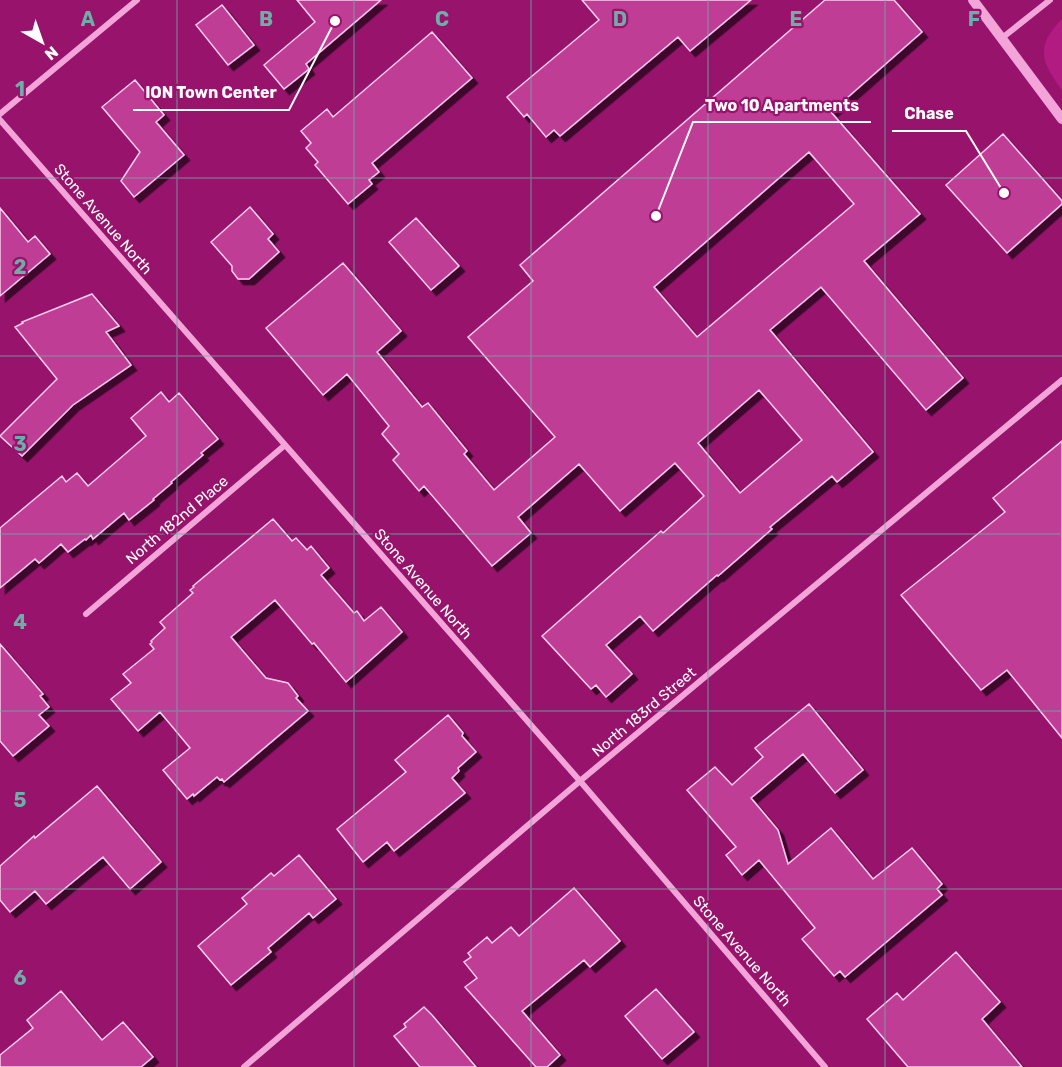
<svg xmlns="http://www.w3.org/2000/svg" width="1062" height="1067" viewBox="0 0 1062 1067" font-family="Rubik,sans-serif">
	<defs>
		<filter id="shadow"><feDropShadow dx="5.5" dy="5.5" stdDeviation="0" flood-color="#0009"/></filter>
	</defs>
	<rect width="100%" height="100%" fill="#98136c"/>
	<path fill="#b21b82" d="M1062 19V90C1041 62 1035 46 1062 19Z"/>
	<path fill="#c03c95" stroke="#fdcdee" stroke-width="1.5" fill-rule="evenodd" filter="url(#shadow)" d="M297 0H381L306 64 309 69 284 89 264 65 315 22Z
		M582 0H751L690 51 678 37 560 136 554 130 546 137 527 114 524 117 507 97 599 20Z
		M825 0H894L922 32 831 112 920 214 864 261 963 378 926 410 821 287 770 330 873 452 837 482 832 476 770 527 772 529 718 576 717 575 653 631 640 616 606 645 632 674 606 697 596 685 591 689 542 636 661 531 663 533 704 496 675 463 620 511 579 464 518 517 531 533 492 566 424 486 419 491 393 460 399 454 382 434 389 426 347 374 323 395 266 328 343 263 401 331 377 352 422 407 428 403 467 451 464 454 494 490 555 437 468 337 533 281 520 265ZM809 152 854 204 697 337 654 287ZM759 390 802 440 740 493 698 443Z
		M222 5 254 45 228 65 196 25Z
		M432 32 472 78 372 163 379 172 369 180 372 184 348 204 315 165 318 162 306 148 311 143 301 131 327 109 333 117Z
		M135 80 164 115 156 122 184 155 134 197 121 181 140 152 102 107Z
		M1003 134 1062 201V204L1007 253 946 185Z
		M250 207 273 234 268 239 279 252 249 279H238L232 271V266L211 242Z
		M0 208 28 242 35 236 50 254 0 296Z
		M416 218 459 266 431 290 389 242Z
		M92 294 119 326 106 332 131 365 73 405 22 456 0 436 57 379 15 327 23 323 22 322Z
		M161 392 169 402 179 393 218 439 201 453 203 455 171 482 172 483 153 499 154 500 129 520 124 513 93 539 91 535 86 540 85 539 68 552 61 544 39 563 35 559 0 588V528L62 476 66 482 77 473 88 486 146 436 131 418Z
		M1062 441V738L1007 670 981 690 901 595 1005 512 993 498Z
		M273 519 292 541 296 538 307 550 311 546 329 568 321 575 354 613 357 611 364 621 381 607 402 632 346 682 314 643 312 644 275 600 231 637 266 678 288 683 298 696 296 698 308 711 224 782 222 779 220 780 217 777 194 796 193 794 187 799 163 770 190 748 160 712 138 731 111 699 131 683 123 674 154 649 150 644 152 642 151 641 165 628 160 622 193 593 190 590 194 587 193 586Z
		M0 644 43 694 40 696 49 707 39 715 49 726 13 756 0 741Z
		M809 704 863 770 835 793 803 754 751 798 778 830 788 864 831 828 873 879 912 848 942 884 937 889 942 895 845 977 840 971 834 976 802 939 815 928 759 860 742 875 726 855 736 847 687 790 715 767 732 785 763 757 755 748Z
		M448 715 463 733 462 736 476 752 458 768 459 771 452 778 465 793 394 851 387 842 363 862 337 829 406 772 395 760Z
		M97 786 161 862 130 889 103 857 46 904 35 891 10 912 0 900V866L34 836 35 838Z
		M299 855 336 899 313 918 309 913 268 948 271 952 231 985 198 946 247 904 242 898 271 873 274 876Z
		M574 888 620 941 590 967 584 960 522 1011 560 1055 547 1067H536L465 987 477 978 464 962 471 957 468 953 487 937 492 943 511 927 519 936Z
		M956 952 1000 1002 982 1019 1022 1067H908L867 1019 897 993 903 1000Z
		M656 989 694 1032 662 1059 625 1016Z
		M61 991 102 1040 123 1022 153 1057 141 1067H0V1055L33 1028 27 1020Z
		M424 1007 432 1015 476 1067H420L394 1036 406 1027 404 1024Z"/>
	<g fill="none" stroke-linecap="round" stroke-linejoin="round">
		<path stroke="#f3a5da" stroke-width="6" d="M1002 38 1050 0
			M0 114 137 0
			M0 120 580 781 825 1067
			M86 614 285 445
			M244 1067 580 781 1062 380"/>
		<path stroke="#f3a5da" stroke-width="10" d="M973 0 1062 119"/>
	</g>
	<path fill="none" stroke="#6fada8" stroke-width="1.5" stroke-opacity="0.55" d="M177 0V1067M354 0V1067M531 0V1067M708 0V1067M885 0V1067M0 178H1062M0 356H1062M0 534H1062M0 711H1062M0 889H1062"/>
	<g text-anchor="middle" stroke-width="4.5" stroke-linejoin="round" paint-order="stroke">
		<g font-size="15" fill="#fff" stroke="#98136c">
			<text transform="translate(103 219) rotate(49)" y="5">Stone Avenue North</text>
			<text transform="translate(177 520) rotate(-40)" y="5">North 182nd Place</text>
			<text transform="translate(423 584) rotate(49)" y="5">Stone Avenue North</text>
			<text transform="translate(644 712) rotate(-40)" y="5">North 183rd Street</text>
			<text transform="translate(742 951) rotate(49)" y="5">Stone Avenue North</text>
		</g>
	</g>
	<g font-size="20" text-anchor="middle" font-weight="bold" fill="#6fada8" stroke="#98136c" stroke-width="4.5" stroke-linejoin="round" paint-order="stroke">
		<text x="88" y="26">A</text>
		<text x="266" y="26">B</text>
		<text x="442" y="26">C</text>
		<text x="620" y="26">D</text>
		<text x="796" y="26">E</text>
		<text x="974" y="26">F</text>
		<text x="20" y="96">1</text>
		<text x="20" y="274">2</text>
		<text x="20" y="451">3</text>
		<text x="20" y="629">4</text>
		<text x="20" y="807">5</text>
		<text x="20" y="985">6</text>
	</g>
	<path fill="none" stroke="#fff" stroke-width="2" d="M335 21L289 110H133M656 216L693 122H871M1004 193L966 131H892"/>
	<g fill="#fff" stroke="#98136c" stroke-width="2">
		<circle cx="335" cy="21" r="6"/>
		<circle cx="656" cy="216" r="6"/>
		<circle cx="1004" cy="193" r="6"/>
	</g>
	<g font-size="16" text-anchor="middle" font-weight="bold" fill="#fff" stroke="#98136c" stroke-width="4.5" stroke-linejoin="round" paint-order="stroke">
		<text x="211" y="98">ION Town Center</text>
		<text x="782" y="111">Two 10 Apartments</text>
		<text x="929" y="119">Chase</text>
	</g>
	<g transform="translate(42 42) rotate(140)" stroke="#98136c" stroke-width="4.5" paint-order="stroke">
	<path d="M0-4.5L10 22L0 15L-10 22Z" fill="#ffffff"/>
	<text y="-9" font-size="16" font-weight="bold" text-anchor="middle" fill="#ffffff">N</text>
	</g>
</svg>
